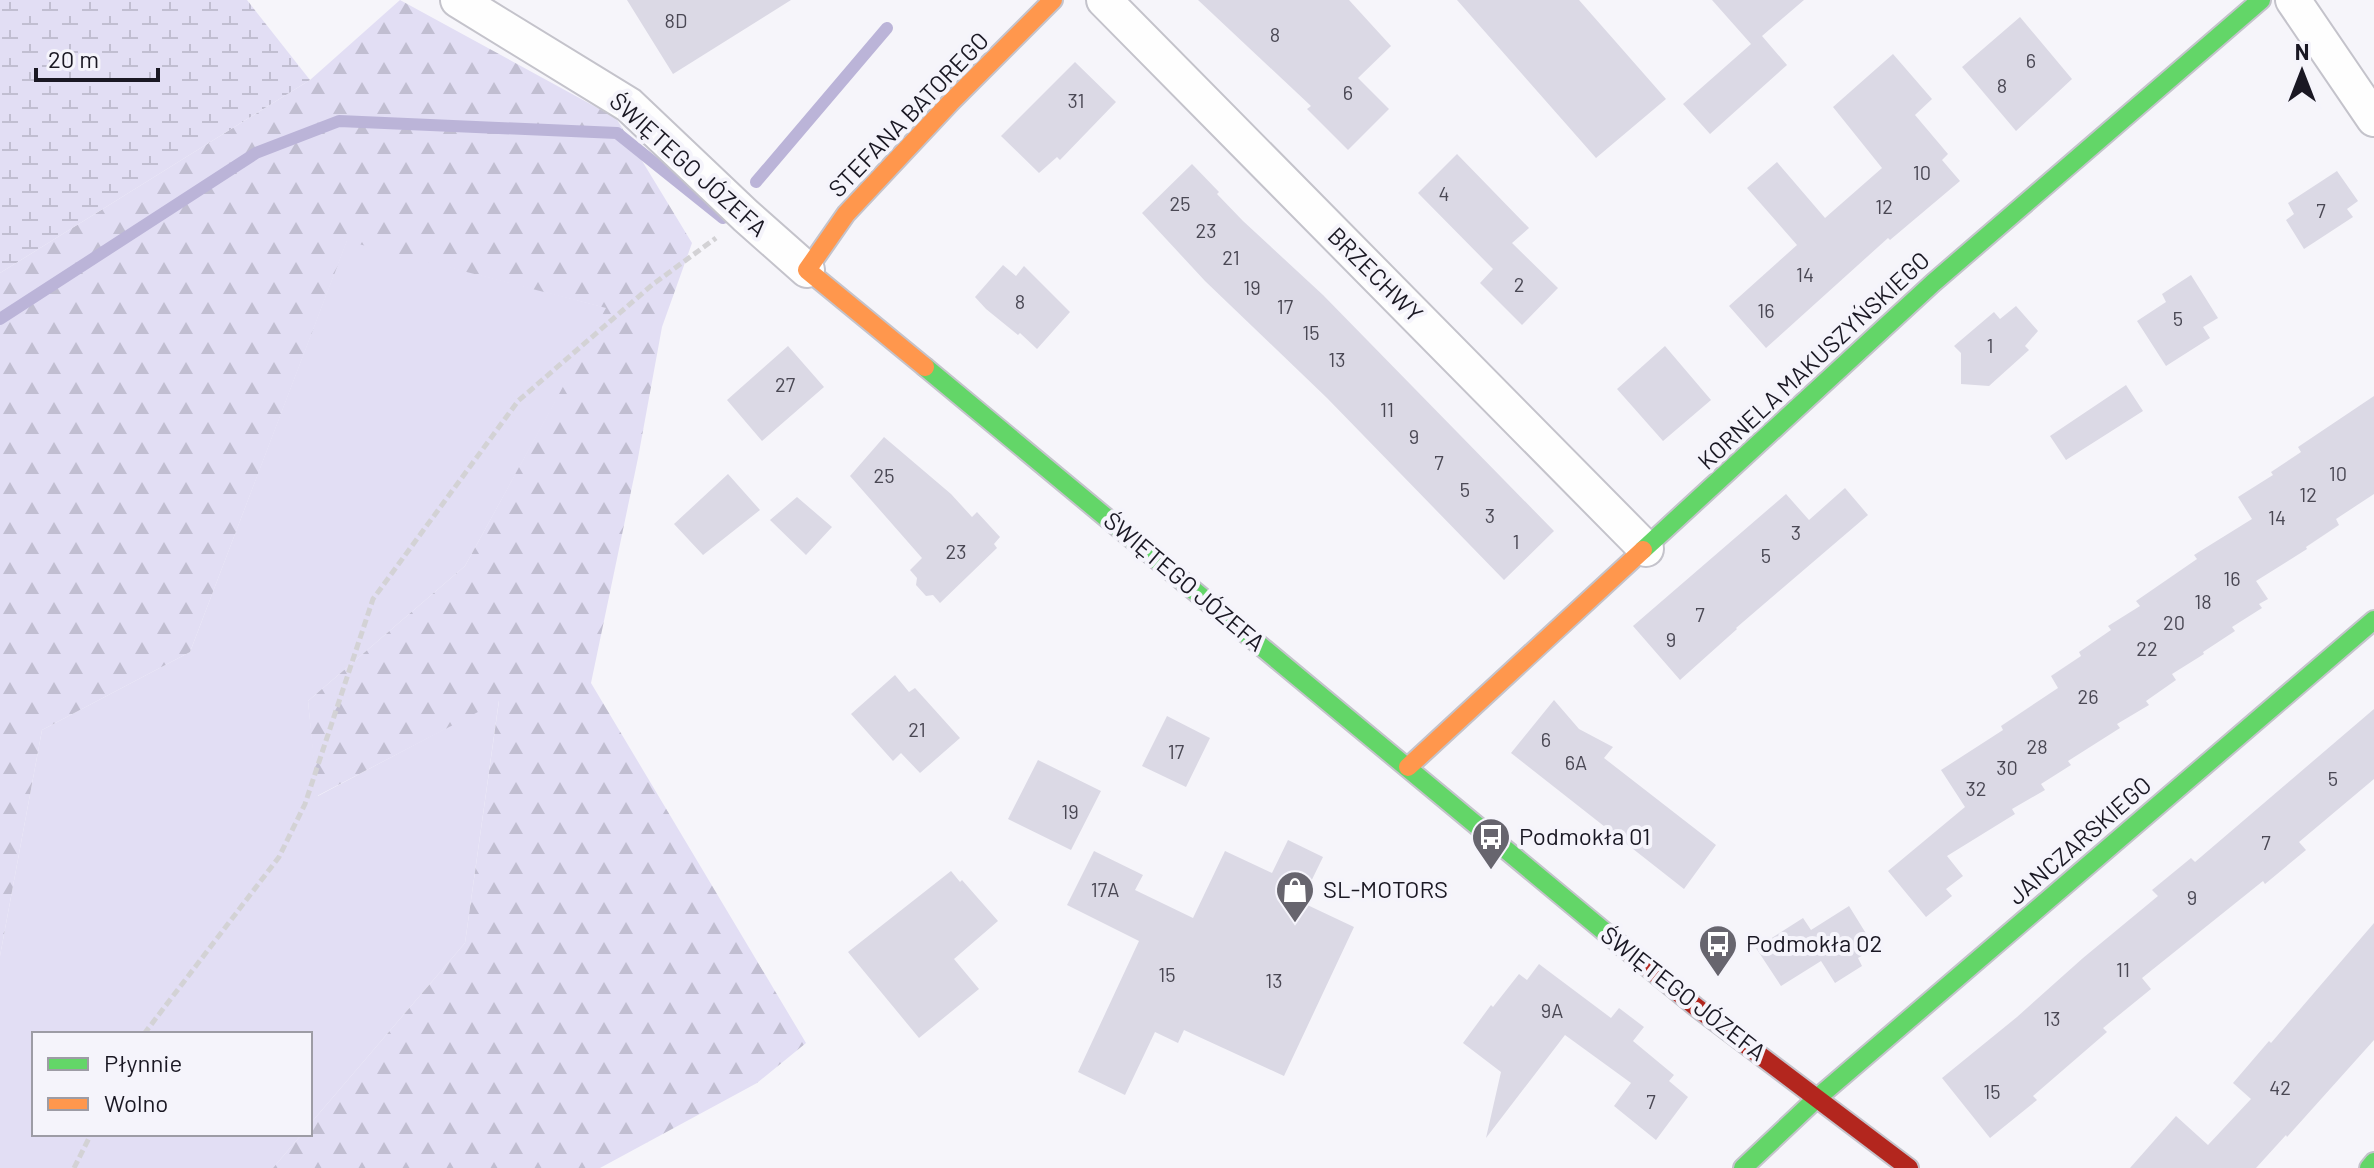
<svg xmlns="http://www.w3.org/2000/svg" width="2374" height="1168" viewBox="0 0 2374 1168" font-family="Barlow,sans-serif">
	<defs>
		<pattern id="forest-firs" width="22" height="20" patternUnits="userSpaceOnUse" patternTransform="scale(2)"><rect width="22" height="20" fill="#e2def4"/><path d="M5 1l3.5 6h-7zM16 11l3.5 6h-7z" fill="#c1bed1"/></pattern>
		<pattern id="wetland-marsh" width="20" height="14" patternUnits="userSpaceOnUse" patternTransform="scale(2)"><rect width="20" height="14" fill="#e2def4"/><path d="M1 5h8M5 5V1M11 12h8M15 12V8" fill="none" stroke="#c1bed1"/></pattern>
	</defs>
	<rect width="100%" height="100%" fill="#f6f5fa"/>
	<path fill="#e2def4" d="M347 240 607 308 465 566 308 701 318 796 499 700 465 943 310 1124V1034H34V1134H302L273 1168H0V956L42 730 190 652Z"/>
	<path fill="url(#forest-firs)" d="M400 0 616 118 692 243 662 327 638 458 591 683 806 1043 757 1083 600 1168H273L302 1134H310V1124L465 943 499 701 317 796 308 701 465 566 606 308 347 241 190 652 42 730 0 956V273L310 80Z"/>
	<path fill="url(#wetland-marsh)" d="M0 0H247L310 80 0 273Z"/>
	<g fill="none" stroke-linecap="round" stroke-linejoin="round">
		<path stroke="#bbb4d8" stroke-width="12" d="M756 182 887 28
			M0 319 256 153 339 121 617 133 723 218"/>
	</g>
	<path fill="#dbd9e5" d="M627 0H791L673 74Z
		M1198 0H1349L1391 46 1358 78 1389 109 1348 150 1307 109 1311 106Z
		M1457 0H1579L1666 99 1596 158Z
		M1712 0H1804L1762 36 1787 65 1710 134 1683 104 1751 44Z
		M2020 17 2072 79 2016 131 1962 67Z
		M1893 54 1932 99 1915 115 1948 154 1942 160 1960 181 1890 240 1888 238 1766 348 1729 306 1797 245 1747 188 1777 162 1825 218 1882 168 1833 107Z
		M1075 62 1116 102 1060 160 1057 157 1039 173 1001 136Z
		M1457 154 1529 228 1512 243 1558 288 1522 325 1480 283 1493 269 1418 193Z
		M1192 164 1219 192 1217 194 1243 221 1323 295 1554 531 1504 580 1327 398 1205 281 1142 213Z
		M2337 171 2358 201 2347 209 2353 217 2304 249 2286 220 2294 214 2288 203Z
		M1003 265 1016 276 1024 266 1070 312 1037 349 1020 333 1018 335 986 309 975 297Z
		M2191 275 2218 318 2203 327 2210 338 2166 366 2137 321 2166 302 2162 294Z
		M2016 306 2038 331 2025 346 2029 350 1989 386 1961 384V353L1954 346 1994 312 2000 319Z
		M788 346 824 387 762 441 727 400Z
		M1665 346 1711 400 1663 441 1617 389Z
		M2126 385 2143 411 2066 460 2050 436Z
		M2374 396V494L2336 519 2339 525 2306 547 2307 549 2256 581 2268 599 2259 604 2262 608 2232 627 2235 631 2203 652 2204 654 2172 674 2176 680 2146 701 2149 705 2117 724 2120 728 2068 761 2071 765 2041 784 2045 790 2012 809 2015 814 1947 856 1963 876 1946 889 1952 896 1926 917 1888 871 1965 807 1941 770 2003 730 2001 726 2058 688 2051 676 2081 656 2079 652 2111 630 2108 626 2140 606 2136 601 2197 559 2194 555 2252 519 2238 497 2273 475 2271 472 2301 452 2298 447Z
		M884 437 951 494 972 517 977 512 1000 537 994 544 997 548 940 603 933 595 926 596 916 585 917 578 910 570 922 558 850 476Z
		M728 474 760 510 703 555 674 524Z
		M1845 488 1868 515 1736 628 1737 629 1680 680 1633 626 1786 494 1809 520Z
		M797 497 832 527 806 555 770 520Z
		M895 675 909 692 915 688 960 738 920 773 901 753 893 761 851 714Z
		M1554 700 1579 729 1613 747 1604 758 1716 845 1684 889 1511 753Z
		M2374 709V779L2299 842 2306 850 2265 884 2263 881 2142 978 2151 989 2103 1028 2107 1032 2033 1096 2037 1100 1990 1138 1942 1078 2017 1017 2083 958 2158 896 2152 890 2191 858 2195 862Z
		M1167 716 1210 738 1186 787 1142 766Z
		M1038 760 1101 791 1071 850 1008 819Z
		M1288 840 1323 857 1301 902 1354 927 1284 1076 1184 1030 1178 1043 1155 1032 1125 1095 1078 1072 1139 941 1067 905 1094 851 1143 875 1135 890 1193 918 1225 851 1272 873Z
		M951 871 960 882 962 880 998 921 954 959 979 989 919 1038 848 952Z
		M1849 906 1875 948 1858 958 1862 966 1835 983 1821 961 1781 986 1756 948 1803 918 1811 930Z
		M2374 923V1040L2287 1137 2286 1135 2256 1168H2130L2176 1116 2208 1145 2251 1099 2233 1083 2269 1041 2271 1043Z
		M1539 964 1611 1018 1619 1008 1644 1027 1633 1041 1674 1075 1669 1081 1688 1097 1656 1140 1614 1106 1631 1083 1565 1035 1486 1138 1501 1072 1463 1043 1491 1005 1493 1007 1519 974 1527 980Z"/>
	<g fill="none" stroke-linecap="round" stroke-linejoin="round">
		<g stroke="#c4c3cb" stroke-width="38">
			<path id="street" d="M458 0 629 105 746 216 807 270
				M1104 0 1646 549
				M2293 0 2374 119"/>
		</g>
		<g stroke="#c4c3cb" stroke-width="22">
			<path id="fast" d="M925 367 1623 947
				M1643 550 1933 283 2261 0
				M1743 1168 1816 1099 2374 620
				M2369 1168 2374 1162"/>
		</g>
		<g stroke="#c4c3cb" stroke-width="22">
			<path id="slow" d="M925 367 807 270 846 214 950 103 1053 0
				M1408 767 1643 550"/>
		</g>
		<g stroke="#c4c3cb" stroke-width="22">
			<path id="jam" d="M1623 947 1696 1007 1909 1168"/>
		</g>
		<path stroke="#d3d2d5" stroke-width="5" stroke-dasharray="8 4" stroke-linecap="butt" d="M144 1034 279 857 305 804 373 599 518 401 652 285 716 238
			M74 1168 91 1134"/>
		<use href="#street" stroke="#fefefe" stroke-width="34"/>
		<use href="#fast" stroke="#63d668" stroke-width="18"/>
		<use href="#slow" stroke="#ff974d" stroke-width="18"/>
		<use href="#jam" stroke="#b3261e" stroke-width="18"/>
	</g>
	<defs>
		<g id="bus-pin" transform="scale(2)"><path d="M0 17L-7.5 6A9.5 9.5 0 1 1 7.5 6Z" fill="#67656e" stroke="#f5f4fb"/><path d="M-5-6H5V4H4V6H2V4H-2V6H-4V4H-5ZM-3.5-4V0h7V-4ZM-3.5 1.2v1.5H-2V1.2ZM2 1.2v1.5H3.5V1.2Z" fill="#fff"/></g>
		<g id="shop-pin" transform="scale(2)"><path d="M0 17L-7.5 6A9.5 9.5 0 1 1 7.5 6Z" fill="#67656e" stroke="#f5f4fb"/><path d="M-5-2.5h2.3a2.7 3.5 0 0 1 5.4 0H5L5.5 6h-11ZM-1.5-2.5h3a1.5 2.3 0 0 0-3 0Z" fill="#fff"/></g>
	</defs>
	<g fill-rule="evenodd">
		<use href="#bus-pin" x="1491" y="837"/>
		<use href="#shop-pin" x="1295" y="890"/>
		<use href="#bus-pin" x="1718" y="944"/>
	</g>
	<g text-anchor="middle" stroke-width="8" stroke-linejoin="round" paint-order="stroke">
		<g font-size="20" fill="#4a4854">
			<text x="676" y="28">8D</text>
			<text x="1275" y="42">8</text>
			<text x="2031" y="68">6</text>
			<text x="2002" y="93">8</text>
			<text x="1348" y="100">6</text>
			<text x="1076" y="108">31</text>
			<text x="1922" y="180">10</text>
			<text x="1444" y="201">4</text>
			<text x="1180" y="211">25</text>
			<text x="1884" y="214">12</text>
			<text x="2321" y="218">7</text>
			<text x="1206" y="238">23</text>
			<text x="1231" y="265">21</text>
			<text x="1805" y="282">14</text>
			<text x="1519" y="292">2</text>
			<text x="1252" y="295">19</text>
			<text x="1020" y="309">8</text>
			<text x="1285" y="314">17</text>
			<text x="1766" y="318">16</text>
			<text x="2178" y="326">5</text>
			<text x="1311" y="340">15</text>
			<text x="1990" y="353">1</text>
			<text x="1337" y="367">13</text>
			<text x="785" y="392">27</text>
			<text x="1387" y="417">11</text>
			<text x="1414" y="444">9</text>
			<text x="1439" y="470">7</text>
			<text x="2338" y="481">10</text>
			<text x="884" y="483">25</text>
			<text x="1465" y="497">5</text>
			<text x="2308" y="502">12</text>
			<text x="1490" y="523">3</text>
			<text x="2277" y="525">14</text>
			<text x="1796" y="540">3</text>
			<text x="1516" y="549">1</text>
			<text x="956" y="559">23</text>
			<text x="1766" y="563">5</text>
			<text x="2232" y="586">16</text>
			<text x="2203" y="609">18</text>
			<text x="1700" y="622">7</text>
			<text x="2174" y="630">20</text>
			<text x="1671" y="647">9</text>
			<text x="2147" y="656">22</text>
			<text x="2088" y="704">26</text>
			<text x="917" y="737">21</text>
			<text x="1546" y="747">6</text>
			<text x="2037" y="754">28</text>
			<text x="1176" y="759">17</text>
			<text x="1576" y="770">6A</text>
			<text x="2007" y="775">30</text>
			<text x="2333" y="786">5</text>
			<text x="1976" y="796">32</text>
			<text x="1070" y="819">19</text>
			<text x="2266" y="850">7</text>
			<text x="1105" y="897">17A</text>
			<text x="2192" y="905">9</text>
			<text x="2123" y="977">11</text>
			<text x="1167" y="982">15</text>
			<text x="1274" y="988">13</text>
			<text x="1552" y="1018">9A</text>
			<text x="2052" y="1026">13</text>
			<text x="2280" y="1095">42</text>
			<text x="1992" y="1099">15</text>
			<text x="1651" y="1109">7</text>
		</g>
		<g font-size="24" fill="#1a1823" stroke="#f5f4fb">
			<text transform="translate(909 115) rotate(-46)" y="8">STEFANA BATOREGO</text>
			<text transform="translate(688 165) rotate(42)" y="8">ŚWIĘTEGO JÓZEFA</text>
			<text transform="translate(1375 275) rotate(45)" y="8">BRZECHWY</text>
			<text transform="translate(1814 361) rotate(-43)" y="8">KORNELA MAKUSZYŃSKIEGO</text>
			<text transform="translate(1184 582) rotate(40)" y="8">ŚWIĘTEGO JÓZEFA</text>
			<text transform="translate(2080 841) rotate(-41)" y="8">JANCZARSKIEGO</text>
			<text transform="translate(1683 994) rotate(38)" y="8">ŚWIĘTEGO JÓZEFA</text>
		</g>
		<g font-size="24" fill="#1a1823" stroke="#f5f4fb" text-anchor="start">
			<text x="1519" y="845">Podmokła 01</text>
			<text x="1323" y="898">SL-MOTORS</text>
			<text x="1746" y="952">Podmokła 02</text>
		</g>
	</g>
	<rect x="32" y="1032" width="280" height="104" fill="#f5f4fb" stroke="#9d9ca5" stroke-width="2"/>
	<rect x="48" y="1058" width="40" height="12" fill="#63d668" stroke="#9d9ca5" stroke-width="2"/>
	<text x="104" y="1072" font-size="24" fill="#1a1823">Płynnie</text>
	<rect x="48" y="1098" width="40" height="12" fill="#ff974d" stroke="#9d9ca5" stroke-width="2"/>
	<text x="104" y="1112" font-size="24" fill="#1a1823">Wolno</text>
	<g transform="translate(2302 72)" stroke="#f5f4fb" stroke-width="6" paint-order="stroke">
	<path d="M0-6L14 30L0 20L-14 30Z" fill="#1a1823"/>
	<text y="-12" font-size="22" font-weight="bold" text-anchor="middle" fill="#1a1823">N</text>
	</g>
	<path d="M36 68v12h122v-12" fill="none" stroke="#1a1823" stroke-width="4"/>
	<text x="48" y="68" font-size="24" fill="#1a1823" stroke="#f5f4fb" stroke-width="6" paint-order="stroke">20 m</text>
</svg>
